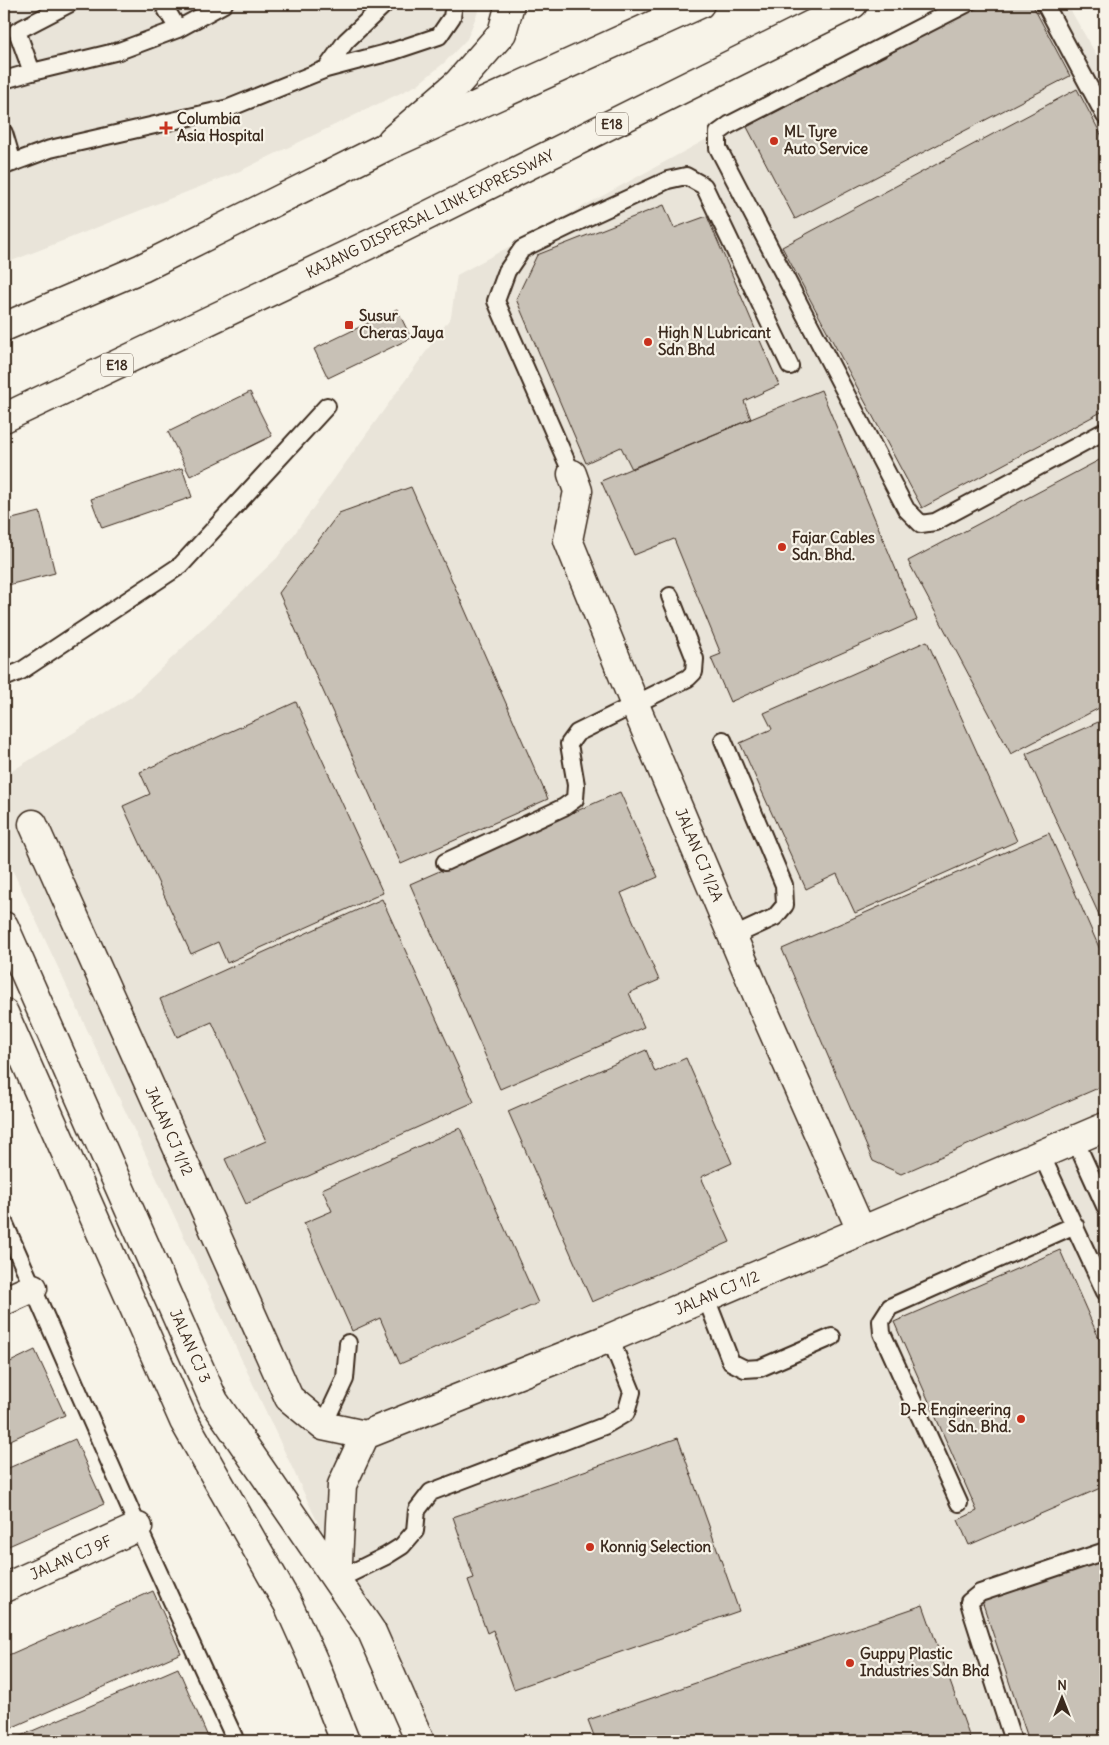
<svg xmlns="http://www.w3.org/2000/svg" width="1109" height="1745" viewBox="0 0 1109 1745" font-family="Delius,sans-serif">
	<rect width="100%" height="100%" fill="#f7f3e8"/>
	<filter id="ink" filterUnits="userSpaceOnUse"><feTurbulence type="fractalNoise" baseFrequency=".02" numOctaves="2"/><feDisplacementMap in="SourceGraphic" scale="10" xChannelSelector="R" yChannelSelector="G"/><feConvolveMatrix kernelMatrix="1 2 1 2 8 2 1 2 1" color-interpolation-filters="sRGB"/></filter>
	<g filter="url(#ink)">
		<path fill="#e9e4d9" d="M4 4H481L467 39 444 63 417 85 240 171 4 264Z
			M955 4H1067L1105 70V1741H420L4 852V776L131 697 277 558 451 317 457 275Z"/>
		<path fill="#c8c1b6" stroke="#3b2a1e" d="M985 4H1032L1070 76 795 219 747 127Z
			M1077 89 1105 142V410L922 508 782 247Z
			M664 205 674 228 707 216 779 385 744 401 751 419 632 469 621 447 586 463 516 299 537 255Z
			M397 309 411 338 328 378 314 349Z
			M821 390 917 620 730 702 711 658 721 654 674 539 634 555 601 481Z
			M250 392 272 436 190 476 168 432Z
			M1105 457V705L1011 754 908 561Z
			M182 468 192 497 102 528 91 499Z
			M411 487 548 799 401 864 279 593 339 513Z
			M40 512 55 573 4 586V521Z
			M927 641 1017 841 855 913 837 874 806 889 740 743 772 729 764 713Z
			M296 702 383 893 227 963 218 942 191 954 123 806 150 794 140 772Z
			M1105 719V928L1026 754Z
			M620 792 658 877 621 893 659 980 629 993 644 1027 500 1089 410 884Z
			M1049 833 1105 961V1085L901 1174 873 1161 782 949Z
			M382 899 474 1102 246 1204 225 1159 266 1141 212 1022 177 1037 160 999Z
			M646 1050 655 1072 686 1058 732 1163 701 1177 730 1242 592 1302 508 1111Z
			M460 1128 538 1303 400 1364 380 1318 352 1331 304 1223 332 1211 322 1189Z
			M1060 1250 1105 1352V1486L969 1545 958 1520 977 1511 894 1322Z
			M35 1350 65 1415 4 1443V1365Z
			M678 1438 739 1611 514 1689 493 1630 487 1633 468 1580 474 1578 453 1517Z
			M75 1439 104 1504 4 1548V1470Z
			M1105 1560V1741H1029L982 1601Z
			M153 1591 181 1653 4 1731V1657Z
			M923 1605 971 1741H596L588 1720Z
			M178 1668 208 1737 198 1741H9Z"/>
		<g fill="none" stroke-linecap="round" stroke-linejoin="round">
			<g stroke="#3b2a1e" stroke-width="20">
				<path id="lane" d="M163 4 178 29
					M966 4 729 125 718 133V148L906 509 921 524 935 522 1105 431
					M1045 4 1105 116
					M326 69 346 41 385 4
					M32 72 17 31 69 4
					M4 80 32 72 119 51 178 29 224 4
					M4 133 13 163
					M4 166 50 149 229 108 326 69 394 51 439 36 452 17 454 4
					M572 474 496 301 507 271 522 249 586 218 668 180 686 176 704 186 790 366
					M4 678 21 671 181 565 327 406
					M723 740 784 885 785 905 775 917 734 936
					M445 862 564 807 575 799 576 785 569 744 577 733 688 678 694 672 695 659 670 596
					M1075 1140 1105 1206
					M1041 1154 1105 1292
					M4 1222 138 1527 234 1737V1741
					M706 1298 731 1362 745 1369 760 1368 832 1337
					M323 1426 345 1379 348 1343
					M959 1503 882 1333 881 1321 890 1307 1075 1225
					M337 1580 386 1556 402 1546 415 1531 417 1510 431 1492 604 1426 626 1413 632 1392 610 1338
					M1013 1741 973 1616 969 1602 980 1593 1105 1551"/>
			</g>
			<g stroke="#3b2a1e" stroke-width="31">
				<path id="street" d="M572 474 578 491 568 540 635 705 764 1011 861 1230
					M33 824 289 1398 323 1426 365 1435 610 1338 1105 1127
					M4 1301 33 1288
					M337 1580 342 1485 365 1435
					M4 1588 138 1527"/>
			</g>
			<g stroke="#3b2a1e" stroke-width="31">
				<path id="secondary" d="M392 140 458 83 502 33 510 4
					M4 926 214 1401 372 1632 420 1741
					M4 1013 184 1421 288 1604 314 1662 345 1741"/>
			</g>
			<g stroke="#3b2a1e" stroke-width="31">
				<path id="highway" d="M4 327 142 268 383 148 700 4
					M4 418 372 243 853 4"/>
			</g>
			<use href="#lane" stroke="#f7f3e8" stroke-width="16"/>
			<use href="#street" stroke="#f7f3e8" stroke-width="28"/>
			<use href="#secondary" stroke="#f7f3e8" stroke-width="28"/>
			<use href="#highway" stroke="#f7f3e8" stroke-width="28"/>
		</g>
	</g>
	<g fill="#c8321e" stroke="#f7f3e8" stroke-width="2">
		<path d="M163.5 120.5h5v5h5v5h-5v5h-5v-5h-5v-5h5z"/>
		<circle cx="774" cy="141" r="5"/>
		<rect x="344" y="320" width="10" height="10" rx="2.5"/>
		<circle cx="648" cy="342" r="5"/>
		<circle cx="782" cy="547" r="5"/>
		<circle cx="1021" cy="1419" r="5"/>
		<circle cx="590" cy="1547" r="5"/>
		<circle cx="850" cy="1663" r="5"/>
	</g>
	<g text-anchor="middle" stroke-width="4.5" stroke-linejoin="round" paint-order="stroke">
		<g fill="#f7f3e8" stroke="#73665b" stroke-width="1">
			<rect x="596" y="112.5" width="32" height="23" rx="4"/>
			<rect x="101" y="353.5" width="32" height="23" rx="4"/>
		</g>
		<g font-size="14" font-weight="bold" fill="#3b2a1e">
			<text x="612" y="129">E18</text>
			<text x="117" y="370">E18</text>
		</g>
		<g font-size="15" font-weight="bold" fill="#3b2a1e" stroke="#f7f3e8" text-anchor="start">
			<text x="177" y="124">Columbia<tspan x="177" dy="17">Asia Hospital</tspan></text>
			<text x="784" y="137">ML Tyre<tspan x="784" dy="17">Auto Service</tspan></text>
			<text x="359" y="321">Susur<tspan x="359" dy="17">Cheras Jaya</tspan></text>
			<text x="658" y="338">High N Lubricant<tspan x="658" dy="17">Sdn Bhd</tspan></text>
			<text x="792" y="543">Fajar Cables<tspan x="792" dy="17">Sdn. Bhd.</tspan></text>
			<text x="1011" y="1415" text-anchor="end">D-R Engineering<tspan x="1011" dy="17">Sdn. Bhd.</tspan></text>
			<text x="600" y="1552">Konnig Selection</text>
			<text x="860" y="1659">Guppy Plastic<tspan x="860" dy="17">Industries Sdn Bhd</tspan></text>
		</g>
		<g font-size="15" fill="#3b2a1e" stroke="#f7f3e8">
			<text transform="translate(430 214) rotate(-26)" y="5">KAJANG DISPERSAL LINK EXPRESSWAY</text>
			<text transform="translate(699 855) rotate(67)" y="5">JALAN CJ 1/2A</text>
			<text transform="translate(169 1131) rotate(66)" y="5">JALAN CJ 1/12</text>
			<text transform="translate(717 1293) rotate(-23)" y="5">JALAN CJ 1/2</text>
			<text transform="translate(190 1346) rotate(66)" y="5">JALAN CJ 3</text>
			<text transform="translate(71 1558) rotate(-24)" y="5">JALAN CJ 9F</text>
		</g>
	</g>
	<rect width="1109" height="1745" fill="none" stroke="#f7f3e8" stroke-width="20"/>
	<rect x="10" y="10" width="1089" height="1725" fill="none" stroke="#3b2a1e" stroke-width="2" filter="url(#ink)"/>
	<g transform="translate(1062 1698)" stroke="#f7f3e8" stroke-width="4" paint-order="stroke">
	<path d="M0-4L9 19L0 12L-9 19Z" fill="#3b2a1e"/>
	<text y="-8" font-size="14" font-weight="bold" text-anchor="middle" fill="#3b2a1e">N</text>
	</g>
</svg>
